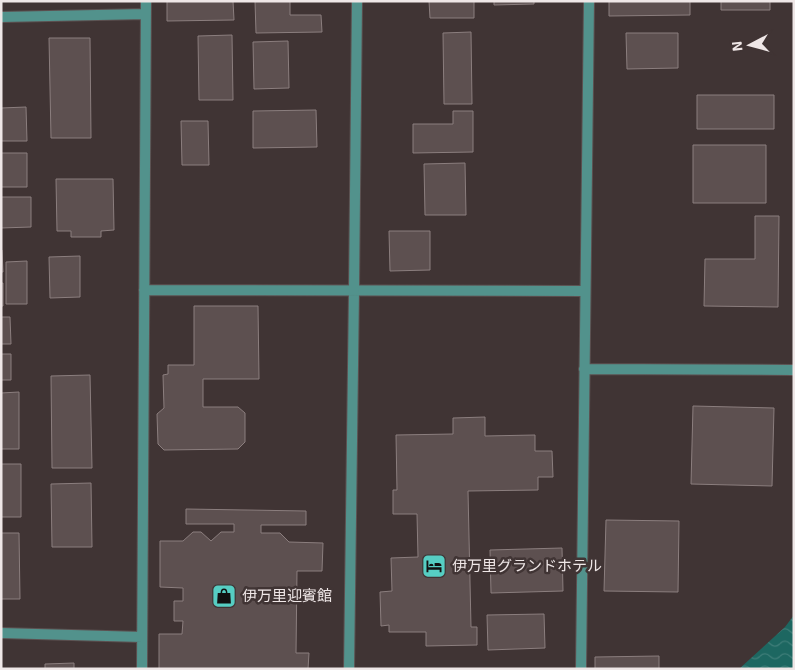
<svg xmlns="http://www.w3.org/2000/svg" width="795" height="670" viewBox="0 0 795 670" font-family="'Exo 2','Noto Sans JP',sans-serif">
	<defs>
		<pattern id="water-waves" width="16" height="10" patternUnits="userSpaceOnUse" patternTransform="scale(1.25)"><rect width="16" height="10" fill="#1d6761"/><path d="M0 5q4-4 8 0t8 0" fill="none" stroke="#3e7d78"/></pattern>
	</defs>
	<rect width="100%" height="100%" fill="#403434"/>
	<path fill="url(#water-waves)" d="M794 615V669H739L785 627Z"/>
	<path fill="#5d5050" stroke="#8b7e7e" d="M167 1H233L234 20 167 21Z
		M255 1H290V15H321L322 32 256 33Z
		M429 1H474V18H430Z
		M494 1H534V4L494 5Z
		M609 1H690V15L609 16Z
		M721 1H770V10H721Z
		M471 32 472 104H444L443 33Z
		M626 33H678V68L627 69Z
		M232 35 233 100H199L198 36Z
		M49 38H90L91 138H51Z
		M288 41 289 88 254 89 253 42Z
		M697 95H774V129H697Z
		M26 107 27 141H1V108Z
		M316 110 317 147 253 148V111Z
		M453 111H473V152L413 153V124H453Z
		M181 121H208L209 165H182Z
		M693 145H766V203H693Z
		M1 153H27V187H1Z
		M465 163 466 215H425L424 164Z
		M56 179H113L114 230 101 231V237H71V231H57Z
		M1 197H31V227L1 228Z
		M755 216H779L778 307 704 306 705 259H755Z
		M389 231H430V270L390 271Z
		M1 250H2L3 272H1Z
		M80 256V297L50 298 49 257Z
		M27 261V304H6V262Z
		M1 283H3V306H1Z
		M194 306H258L259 379H203V407H238L245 413V442L238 449 164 450 158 444 157 414 164 408 163 375 168 374V365H194Z
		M1 317H10L11 344H1Z
		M1 354H11V380H1Z
		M90 375 92 468H52L51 376Z
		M19 392V449H1V393Z
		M693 406 774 408 772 486 691 484Z
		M485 417V436L535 435V451H552L553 477H538V490L468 491 471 627H477V645L426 646V632H389V625L381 626 380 592 392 591 391 558 418 557 417 514H393V490H397L396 435 453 434V418Z
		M1 464H21V517H1Z
		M91 483 92 547H52L51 484Z
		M186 509 306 511V525H261V533H280L289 542 323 543 322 571H297L296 653H309L308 669H159V634H182L183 621H174V601H183V588L160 587V541H183L193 532H201L211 541 221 532H234V524H186Z
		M606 520 679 521 678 592 604 591Z
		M1 533H19L20 599H1Z
		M562 548 563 591 491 593 490 550Z
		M544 614 545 648 488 650 487 615Z
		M659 656V669H595V657Z
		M74 663V669H45V664Z"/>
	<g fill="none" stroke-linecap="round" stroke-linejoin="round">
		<g stroke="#5c5151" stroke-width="12">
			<path id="minor" d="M1 17 146 14
				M144 290 585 291
				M584 369 794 370
				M1 633 142 637
				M142 669 146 1
				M349 669 354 290
				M581 669 589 1"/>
		</g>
		<g stroke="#5c5151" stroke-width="12">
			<path id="tertiary" d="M354 290 357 1"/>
		</g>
		<use href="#minor" stroke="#52928c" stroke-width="10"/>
		<use href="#tertiary" stroke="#52928c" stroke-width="10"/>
	</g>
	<defs>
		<g id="hotel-square" transform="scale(1.25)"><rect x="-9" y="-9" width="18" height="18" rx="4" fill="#56cec3" stroke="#403434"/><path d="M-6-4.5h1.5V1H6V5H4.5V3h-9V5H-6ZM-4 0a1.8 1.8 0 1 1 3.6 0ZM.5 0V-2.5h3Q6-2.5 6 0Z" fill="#111"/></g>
		<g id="shop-square" transform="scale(1.25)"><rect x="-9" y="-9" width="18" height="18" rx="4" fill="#56cec3" stroke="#403434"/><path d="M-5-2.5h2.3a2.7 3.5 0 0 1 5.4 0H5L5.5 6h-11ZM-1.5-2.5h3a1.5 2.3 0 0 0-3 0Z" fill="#111"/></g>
	</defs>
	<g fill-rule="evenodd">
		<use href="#hotel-square" x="434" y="566"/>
		<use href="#shop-square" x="224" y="596"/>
	</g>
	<g text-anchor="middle" stroke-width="5" stroke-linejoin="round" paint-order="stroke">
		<g font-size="15" fill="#efe7e7" stroke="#403434" text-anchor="start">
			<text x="452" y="571">伊万里グランドホテル</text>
			<text x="242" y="601">伊万里迎賓館</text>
		</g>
	</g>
	<rect width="795" height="670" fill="none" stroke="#efe7e7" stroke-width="5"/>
	<g transform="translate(750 45) rotate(264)" stroke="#403434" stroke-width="4" paint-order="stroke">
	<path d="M0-4L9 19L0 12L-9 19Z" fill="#efe7e7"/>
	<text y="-8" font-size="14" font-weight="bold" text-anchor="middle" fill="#efe7e7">N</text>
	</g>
</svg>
